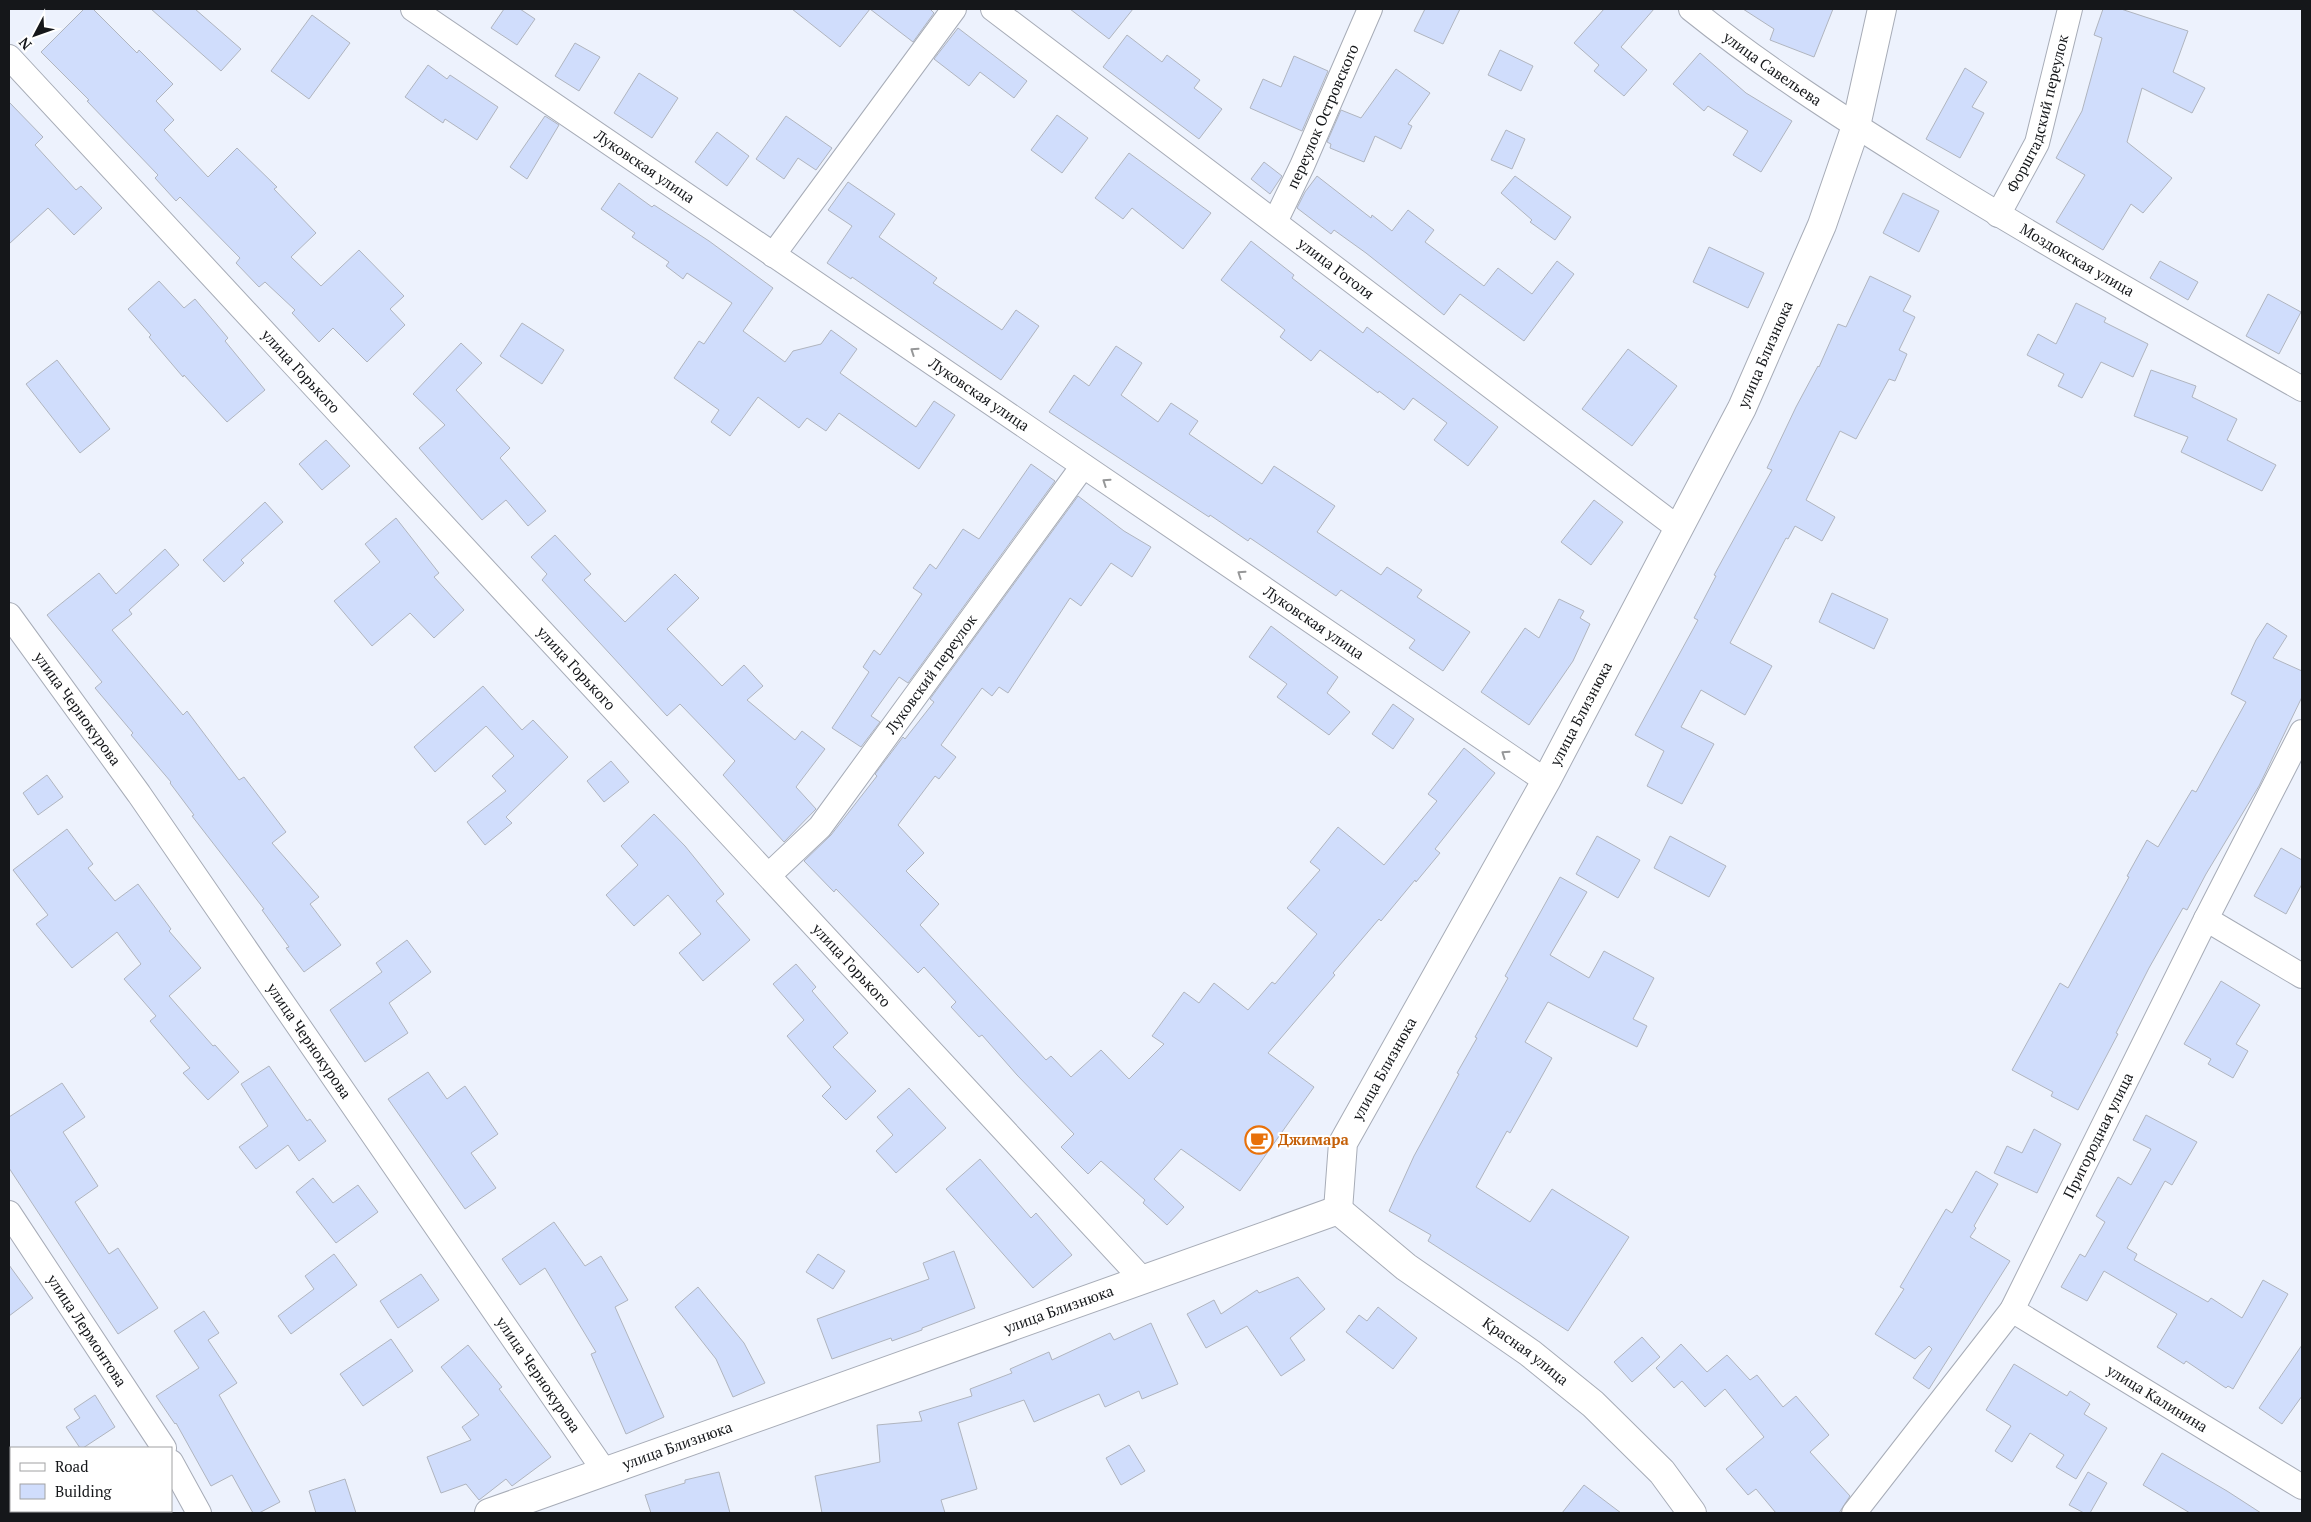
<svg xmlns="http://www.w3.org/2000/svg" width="2311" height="1522" viewBox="0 0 2311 1522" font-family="'PT Serif',serif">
	<rect width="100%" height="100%" fill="#edf2fd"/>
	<path fill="#d0ddfc" stroke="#b0b5bf" d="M84 9H93L137 53 139 50 173 84 156 101 174 120 164 130 208 177 237 148 277 187 274 189 316 233 291 257 321 286 359 250 404 296 390 309 405 325 367 362 333 328 319 342 292 313 295 310 265 282 259 287 236 263 240 258 180 197 176 201 155 178 158 175 87 101 89 100 41 52Z
		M151 9H195L241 49 221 71Z
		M504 9H520L535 19 517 45 491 28Z
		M792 9H870L840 47Z
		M870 9H930L934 13 913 42Z
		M1070 9H1133L1109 39Z
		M1425 9H1460L1443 44 1414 31Z
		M1604 9H1654L1621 47 1647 70 1624 96 1594 71 1599 65 1574 43Z
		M1743 9H1833L1814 57 1770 40 1774 29Z
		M2103 9H2121L2188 31 2173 72 2205 88 2192 113 2142 88 2127 142 2172 178 2143 213 2131 204 2103 250 2056 222 2085 175 2056 158 2082 111 2102 38 2094 35Z
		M312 15 350 43 309 99 271 71Z
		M958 28 1027 81 1014 98 980 72 969 86 934 59Z
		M1127 35 1162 62 1167 55 1200 80 1194 88 1222 109 1199 139 1103 67Z
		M575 43 600 57 579 91 555 76Z
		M1500 50 1533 66 1521 91 1488 75Z
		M1700 53 1746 93 1792 121 1761 172 1733 155 1748 131 1708 106 1704 111 1673 84Z
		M1294 56 1328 71 1302 131 1250 108 1263 79 1281 87Z
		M428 65 447 79 450 75 498 107 477 140 445 119 443 123 405 97Z
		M1965 68 1987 82 1972 107 1984 113 1960 158 1926 139Z
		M1396 69 1430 93 1408 124 1412 126 1401 149 1375 136 1364 162 1330 148 1331 144 1327 142 1341 110 1361 118Z
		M639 73 678 98 652 138 614 113Z
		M9 102 43 137 35 145 76 190 81 186 102 208 74 235 48 208 9 244Z
		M1057 115 1088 138 1062 173 1031 150Z
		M545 116 559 125 527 179 510 167Z
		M786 116 832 148 816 170 798 158 784 179 756 159Z
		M1506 130 1525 139 1512 169 1491 160Z
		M717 132 749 156 727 186 695 162Z
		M1129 153 1211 213 1183 249 1132 208 1123 219 1095 198Z
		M1264 162 1282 176 1270 194 1251 179Z
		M1317 176 1371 218 1372 215 1392 231 1408 210 1434 230 1425 242 1484 286 1498 268 1532 294 1557 261 1574 274 1524 341 1460 294 1444 315 1366 253 1334 230 1331 234 1297 208 1305 192Z
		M1515 176 1571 217 1555 240 1530 222 1532 220 1501 193Z
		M848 182 895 214 879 237 937 278 933 283 1002 330 1016 310 1039 326 1001 380 852 277 851 279 827 263 852 226 828 210Z
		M619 183 652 207 654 205 709 241 773 288 743 331 785 362 793 351 821 344 831 330 857 349 840 373 916 427 934 401 955 415 919 469 839 413 826 431 807 418 799 428 758 397 730 436 711 422 719 410 674 378 699 341 704 344 732 303 687 273 683 279 666 266 669 262 632 237 635 233 601 209Z
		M1903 193 1939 211 1919 252 1883 233Z
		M1251 241 1294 275 1292 278 1363 333 1367 327 1498 427 1468 466 1434 440 1447 423 1413 398 1404 410 1379 391 1378 393 1320 350 1311 361 1280 337 1285 330 1221 280Z
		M1709 247 1764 273 1748 308 1693 282Z
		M2160 261 2198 282 2188 300 2150 278Z
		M1870 276 1911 296 1903 311 1915 317 1899 350 1907 354 1895 381 1889 379 1856 439 1840 431 1806 500 1835 517 1822 541 1795 526 1788 539 1786 538 1730 643 1772 666 1745 715 1701 690 1681 727 1714 744 1682 804 1647 786 1664 751 1635 735 1698 620 1694 618 1716 576 1714 575 1772 470 1767 468 1796 407 1818 366 1819 367 1838 324 1846 327Z
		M159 281 184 308 195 299 228 338 225 341 265 390 227 422 184 375 183 377 149 337 151 335 128 309Z
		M2268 294 2301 312 2279 354 2246 336Z
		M2076 303 2106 318 2104 322 2148 344 2133 377 2101 362 2082 398 2058 386 2064 374 2027 355 2038 334 2056 344Z
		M522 323 564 350 542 384 500 356Z
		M461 343 482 363 456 390 510 448 500 458 546 511 528 526 506 500 482 520 419 448 445 425 413 394Z
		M1116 346 1142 363 1121 395 1158 422 1171 403 1198 421 1189 434 1262 484 1274 466 1335 506 1317 532 1381 575 1387 567 1422 590 1417 597 1470 632 1443 671 1409 648 1415 640 1341 590 1336 596 1250 538 1248 541 1210 515 1209 517 1049 412 1074 375 1089 386Z
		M1628 349 1677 386 1632 446 1582 409Z
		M57 360 110 429 80 453 26 384Z
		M2151 370 2196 386 2192 397 2237 419 2227 440 2276 465 2262 491 2181 452 2188 437 2134 416Z
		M326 440 350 466 322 490 299 464Z
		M1031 464 1055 481 908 683 899 677 871 716 880 722 861 747 832 728 869 672 863 667 874 650 880 655 922 594 913 588 930 564 936 569 963 529 979 539Z
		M1078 496 1124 531 1151 547 1132 577 1111 563 1081 606 1070 598 1008 693 999 687 992 696 982 688 941 745 956 757 939 779 935 776 898 825 924 853 906 871 939 904 920 925 1046 1060 1051 1056 1071 1077 1101 1050 1129 1079 1164 1044 1152 1036 1184 992 1199 1003 1214 983 1248 1010 1272 982 1275 984 1317 934 1287 908 1320 870 1310 862 1338 827 1384 865 1437 801 1428 794 1464 748 1495 773 1435 849 1440 853 1416 882 1415 880 1381 921 1379 919 1333 973 1335 975 1268 1053 1314 1087 1240 1191 1181 1149 1154 1179 1184 1207 1167 1225 1143 1203 1145 1200 1101 1161 1088 1174 1061 1147 1074 1134 1017 1075 982 1035 979 1037 951 1007 956 1002 924 967 918 973 836 889 834 892 804 861 831 835 877 776 875 774 903 737 905 739 934 702 930 699Z
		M1594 500 1623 522 1591 565 1561 542Z
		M265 502 283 522 241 560 244 563 224 582 203 560Z
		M396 518 439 573 434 577 464 610 434 638 410 613 372 646 334 601 380 562 365 544Z
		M555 535 591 574 584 580 625 622 675 574 699 598 667 629 722 686 744 665 763 686 747 700 795 740 802 731 825 749 796 787 816 809 784 842 723 775 735 761 680 704 667 716 542 580 547 574 531 557Z
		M165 549 179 565 129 610 132 614 112 630 183 715 187 711 239 780 244 777 286 832 272 843 319 897 310 904 341 945 304 972 286 948 289 947 262 910 264 909 192 816 194 815 170 783 171 782 131 735 133 733 95 688 102 682 47 615 99 573 116 594Z
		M1832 593 1888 619 1874 649 1819 622Z
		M1559 599 1584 611 1580 618 1590 624 1573 661 1529 725 1481 692 1525 628 1539 638Z
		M2267 623 2287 636 2273 658 2302 671V697L2259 786 2206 874 2187 910 2183 908 2149 968 2116 1033 2118 1034 2078 1110 2051 1096 2053 1092 2012 1070 2060 983 2068 988 2129 877 2127 876 2147 840 2158 847 2192 790 2196 792 2246 702 2231 694 2256 640Z
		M1271 626 1338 677 1327 693 1350 712 1329 735 1277 697 1287 684 1249 657Z
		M483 686 522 730 533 720 568 757 506 817 512 823 485 845 467 822 506 791 492 776 514 756 486 726 435 772 414 747Z
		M1393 704 1414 719 1393 749 1372 734Z
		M611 761 629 782 604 802 587 781Z
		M47 775 63 797 38 815 23 793Z
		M654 814 685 846 724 894 716 901 750 940 703 981 679 953 701 934 668 895 634 926 606 895 638 865 621 846Z
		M67 829 93 864 88 868 115 901 138 884 171 929 169 931 201 968 169 996 213 1046 215 1045 239 1072 208 1100 183 1073 190 1068 150 1021 156 1016 124 979 141 964 117 932 72 968 36 924 48 915 13 870Z
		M1597 836 1640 860 1618 898 1576 874Z
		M1670 836 1726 866 1709 897 1654 868Z
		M2281 848 2302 860V884L2286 914 2254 896Z
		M1560 877 1587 892 1550 955 1589 978 1604 951 1654 978 1633 1019 1647 1026 1637 1047 1548 1002 1525 1042 1552 1058 1510 1133 1507 1131 1476 1187 1530 1222 1552 1189 1629 1237 1568 1331 1428 1241 1431 1235 1389 1211 1414 1156 1459 1074 1457 1073 1477 1038 1475 1037 1508 978 1505 976Z
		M407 940 431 972 389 1003 408 1033 365 1062 330 1010 382 972 376 963Z
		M796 964 816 987 812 991 848 1033 833 1047 876 1091 846 1120 822 1096 831 1087 787 1036 804 1020 773 984Z
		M2221 981 2260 1005 2236 1044 2248 1051 2233 1078 2208 1064 2211 1059 2184 1044Z
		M269 1066 307 1121 310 1119 326 1141 299 1161 288 1145 256 1169 239 1147 268 1126 241 1084Z
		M428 1072 447 1099 465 1086 498 1134 471 1153 496 1188 465 1209 388 1099Z
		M62 1083 85 1117 63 1132 98 1186 75 1202 109 1254 118 1248 158 1308 118 1334 9 1168V1117Z
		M909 1088 946 1128 896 1173 876 1151 893 1135 877 1117Z
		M2146 1115 2197 1142 2172 1185 2165 1181 2127 1248 2137 1254 2134 1260 2208 1302 2211 1298 2242 1318 2263 1280 2288 1294 2233 1389 2228 1386 2226 1388 2186 1361 2184 1364 2157 1347 2177 1314 2104 1271 2087 1301 2061 1287 2080 1254 2085 1257 2105 1222 2096 1216 2118 1177 2131 1185 2151 1149 2133 1140Z
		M2034 1129 2061 1144 2037 1193 1994 1173 2007 1146 2022 1153Z
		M980 1159 1031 1218 1036 1213 1072 1255 1033 1288 946 1189Z
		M1976 1171 1998 1184 1974 1226 1976 1228 1970 1237 2010 1261 1929 1389 1913 1378 1932 1349 1929 1346 1915 1359 1875 1334 1904 1289 1900 1287 1946 1209 1952 1213Z
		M313 1178 333 1203 358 1185 378 1212 336 1243 296 1192Z
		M554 1222 585 1266 601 1256 628 1300 615 1307 664 1417 626 1434 591 1354 596 1352 545 1268 520 1285 502 1259Z
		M954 1251 975 1308 922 1328V1330L892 1341 891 1338 832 1359 817 1319 929 1279 923 1263Z
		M334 1254 357 1285 291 1334 278 1316 314 1289 305 1276Z
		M818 1254 845 1271 833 1289 806 1272Z
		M9 1265 33 1298 9 1316Z
		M421 1274 439 1300 398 1328 380 1301Z
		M1298 1277 1325 1309 1290 1338 1305 1360 1281 1376 1247 1326 1206 1348 1187 1314 1214 1300 1221 1314 1257 1290 1259 1293Z
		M698 1287 744 1343 765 1383 733 1397 716 1359 675 1307Z
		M1378 1307 1417 1338 1393 1369 1346 1332 1359 1315 1367 1321Z
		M204 1311 219 1333 208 1340 237 1383 219 1395 280 1502 259 1513H253L232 1475 211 1486 176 1423 175 1424 156 1396 199 1368 174 1331Z
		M1151 1323 1178 1384 1142 1399 1139 1391 1105 1407 1099 1394 1034 1422 1024 1400 958 1423 977 1489 941 1500 945 1513H822L815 1476 880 1462 877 1425 922 1421 919 1412 972 1396 970 1389 1012 1373 1010 1369 1049 1352 1052 1360 1110 1333 1114 1340Z
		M1642 1337 1660 1357 1632 1382 1614 1362Z
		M391 1339 413 1371 363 1406 340 1374Z
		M1681 1344 1707 1372 1727 1355 1750 1380 1757 1375 1783 1407 1796 1396 1829 1435 1810 1452 1850 1496 1839 1513H1776L1756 1489 1748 1495 1726 1469 1764 1437 1725 1389 1705 1407 1682 1381 1674 1388 1656 1368Z
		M468 1345 502 1387 499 1389 551 1457 512 1486 506 1479 479 1500 466 1484 441 1493 427 1457 471 1440 462 1427 479 1415 441 1367Z
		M2302 1345V1396L2282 1424 2259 1408Z
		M2014 1364 2067 1396 2070 1391 2090 1404 2084 1414 2107 1428 2076 1479 2056 1467 2064 1455 2030 1433 2012 1462 1995 1451 2011 1426 1986 1410Z
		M95 1395 115 1427 83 1448H80L66 1427 80 1418 74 1409Z
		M1129 1445 1145 1471 1121 1485 1106 1458Z
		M2162 1453 2227 1491 2261 1513H2190L2143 1485Z
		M719 1472 730 1513H651L645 1495 685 1483V1480Z
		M2088 1472 2107 1483 2090 1513H2084L2069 1505Z
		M345 1479 356 1513H316L309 1491Z
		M1584 1485 1621 1513H1562Z"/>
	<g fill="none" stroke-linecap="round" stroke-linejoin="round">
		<g stroke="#a7acb7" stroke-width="26">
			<g id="minor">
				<path id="s1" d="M413 9 1546 781"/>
				<path id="s2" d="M993 9 1678 528"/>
				<path id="s3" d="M1691 9C1762 66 1838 115 1915 163 2041 242 2172 315 2302 389"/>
				<path id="s4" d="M9 57 1143 1280"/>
				<path id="s5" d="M1998 215 2037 143 2070 9"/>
				<path id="s6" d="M1275 222 1302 166 1370 9"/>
				<path d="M773 255 954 9"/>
				<path id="s7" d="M9 615 139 794 605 1472"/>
				<path id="s8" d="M769 875 820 827 1083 466"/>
				<path d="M2206 919 2302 976"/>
				<path id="s9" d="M9 1213 164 1448"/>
				<path id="s10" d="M2012 1310 2302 1487"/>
				<path d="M171 1462 199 1513"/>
				<path id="s11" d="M1854 1513 2012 1310 2206 919 2302 732"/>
			</g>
		</g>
		<g stroke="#a7acb7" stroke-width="30">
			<g id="tertiary">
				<path id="s12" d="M1338 1210 1343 1143 1546 781 1742 408 1822 225 1856 126 1882 9"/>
				<path id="s13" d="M1338 1210 1406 1267 1530 1353 1593 1404 1662 1472 1692 1513"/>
				<path id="s14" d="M489 1513 1338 1210"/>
			</g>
		</g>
		<use href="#minor" stroke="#fff" stroke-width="24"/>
		<use href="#tertiary" stroke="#fff" stroke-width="28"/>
	</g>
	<defs><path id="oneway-chevron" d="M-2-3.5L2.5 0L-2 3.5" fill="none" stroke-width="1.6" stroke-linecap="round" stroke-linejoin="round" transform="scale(1.25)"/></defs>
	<g stroke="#969798">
		<use href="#oneway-chevron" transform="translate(914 351) rotate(-146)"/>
		<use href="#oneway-chevron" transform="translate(1106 482) rotate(-146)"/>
		<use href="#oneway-chevron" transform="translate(1241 574) rotate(-146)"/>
		<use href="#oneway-chevron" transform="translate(1505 754) rotate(-146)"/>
	</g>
	<defs>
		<g id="cafe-ring" transform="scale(1.4375)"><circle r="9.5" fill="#fff" stroke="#e8710a" stroke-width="1.5"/><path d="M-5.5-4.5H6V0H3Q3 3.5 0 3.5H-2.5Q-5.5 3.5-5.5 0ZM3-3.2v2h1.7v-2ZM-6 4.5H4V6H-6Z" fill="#e8710a"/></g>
	</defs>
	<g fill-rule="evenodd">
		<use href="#cafe-ring" x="1259" y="1140"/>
	</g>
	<g text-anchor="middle" stroke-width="4" stroke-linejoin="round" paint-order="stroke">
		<g font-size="15" fill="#15171a" stroke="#fff">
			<text dy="5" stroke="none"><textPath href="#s3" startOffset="101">улица Савельева</textPath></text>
			<text dy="5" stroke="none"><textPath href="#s5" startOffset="110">Форштадский переулок</textPath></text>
			<text dy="5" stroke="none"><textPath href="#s6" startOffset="116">переулок Островского</textPath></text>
			<text dy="5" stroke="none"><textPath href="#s1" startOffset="280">Луковская улица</textPath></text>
			<text dy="5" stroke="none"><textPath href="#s3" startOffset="461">Моздокская улица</textPath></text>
			<text dy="5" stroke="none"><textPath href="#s2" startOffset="430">улица Гоголя</textPath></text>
			<text dy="5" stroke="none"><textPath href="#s12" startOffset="962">улица Близнюка</textPath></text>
			<text dy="5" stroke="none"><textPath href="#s4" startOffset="429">улица Горького</textPath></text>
			<text dy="5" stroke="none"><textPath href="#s1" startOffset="685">Луковская улица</textPath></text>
			<text dy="5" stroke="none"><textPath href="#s1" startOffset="1090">Луковская улица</textPath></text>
			<text dy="5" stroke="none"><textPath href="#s4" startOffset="834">улица Горького</textPath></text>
			<text dy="5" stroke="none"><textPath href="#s8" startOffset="259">Луковский переулок</textPath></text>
			<text dy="5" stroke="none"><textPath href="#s7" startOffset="116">улица Чернокурова</textPath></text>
			<text dy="5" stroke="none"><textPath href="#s12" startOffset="558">улица Близнюка</textPath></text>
			<text dy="5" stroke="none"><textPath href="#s4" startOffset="1239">улица Горького</textPath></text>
			<text dy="5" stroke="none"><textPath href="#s7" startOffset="521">улица Чернокурова</textPath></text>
			<text dy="5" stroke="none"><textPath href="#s12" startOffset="152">улица Близнюка</textPath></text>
			<text dy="5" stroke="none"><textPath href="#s11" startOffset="452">Пригородная улица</textPath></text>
			<text dy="5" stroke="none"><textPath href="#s14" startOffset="605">улица Близнюка</textPath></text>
			<text dy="5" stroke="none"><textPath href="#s9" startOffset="141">улица Лермонтова</textPath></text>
			<text dy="5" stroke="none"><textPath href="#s13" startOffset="235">Красная улица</textPath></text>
			<text dy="5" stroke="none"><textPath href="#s7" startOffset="926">улица Чернокурова</textPath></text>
			<text dy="5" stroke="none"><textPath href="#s10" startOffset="170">улица Калинина</textPath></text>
			<text dy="5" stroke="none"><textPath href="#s14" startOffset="200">улица Близнюка</textPath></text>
		</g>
		<g font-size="15" font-weight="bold" fill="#c56008" stroke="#fff" text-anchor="start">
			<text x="1278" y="1145">Джимара</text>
		</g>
	</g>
	<rect width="2311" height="1522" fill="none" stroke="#15171a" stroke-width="20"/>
	<rect x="10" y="1447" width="162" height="65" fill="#ffffff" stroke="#a1a2a3"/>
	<rect x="20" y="1463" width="25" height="8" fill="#ffffff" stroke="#a1a2a3"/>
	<text x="55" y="1472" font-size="15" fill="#15171a">Road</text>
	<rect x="20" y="1484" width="25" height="15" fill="#d0ddfc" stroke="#a1a2a3"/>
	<text x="55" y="1497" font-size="15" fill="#15171a">Building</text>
	<g transform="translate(35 35) rotate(229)" stroke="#ffffff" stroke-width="4" paint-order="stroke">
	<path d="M0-4L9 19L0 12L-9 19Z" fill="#15171a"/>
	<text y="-8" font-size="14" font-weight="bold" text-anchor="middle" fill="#15171a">N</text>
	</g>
</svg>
